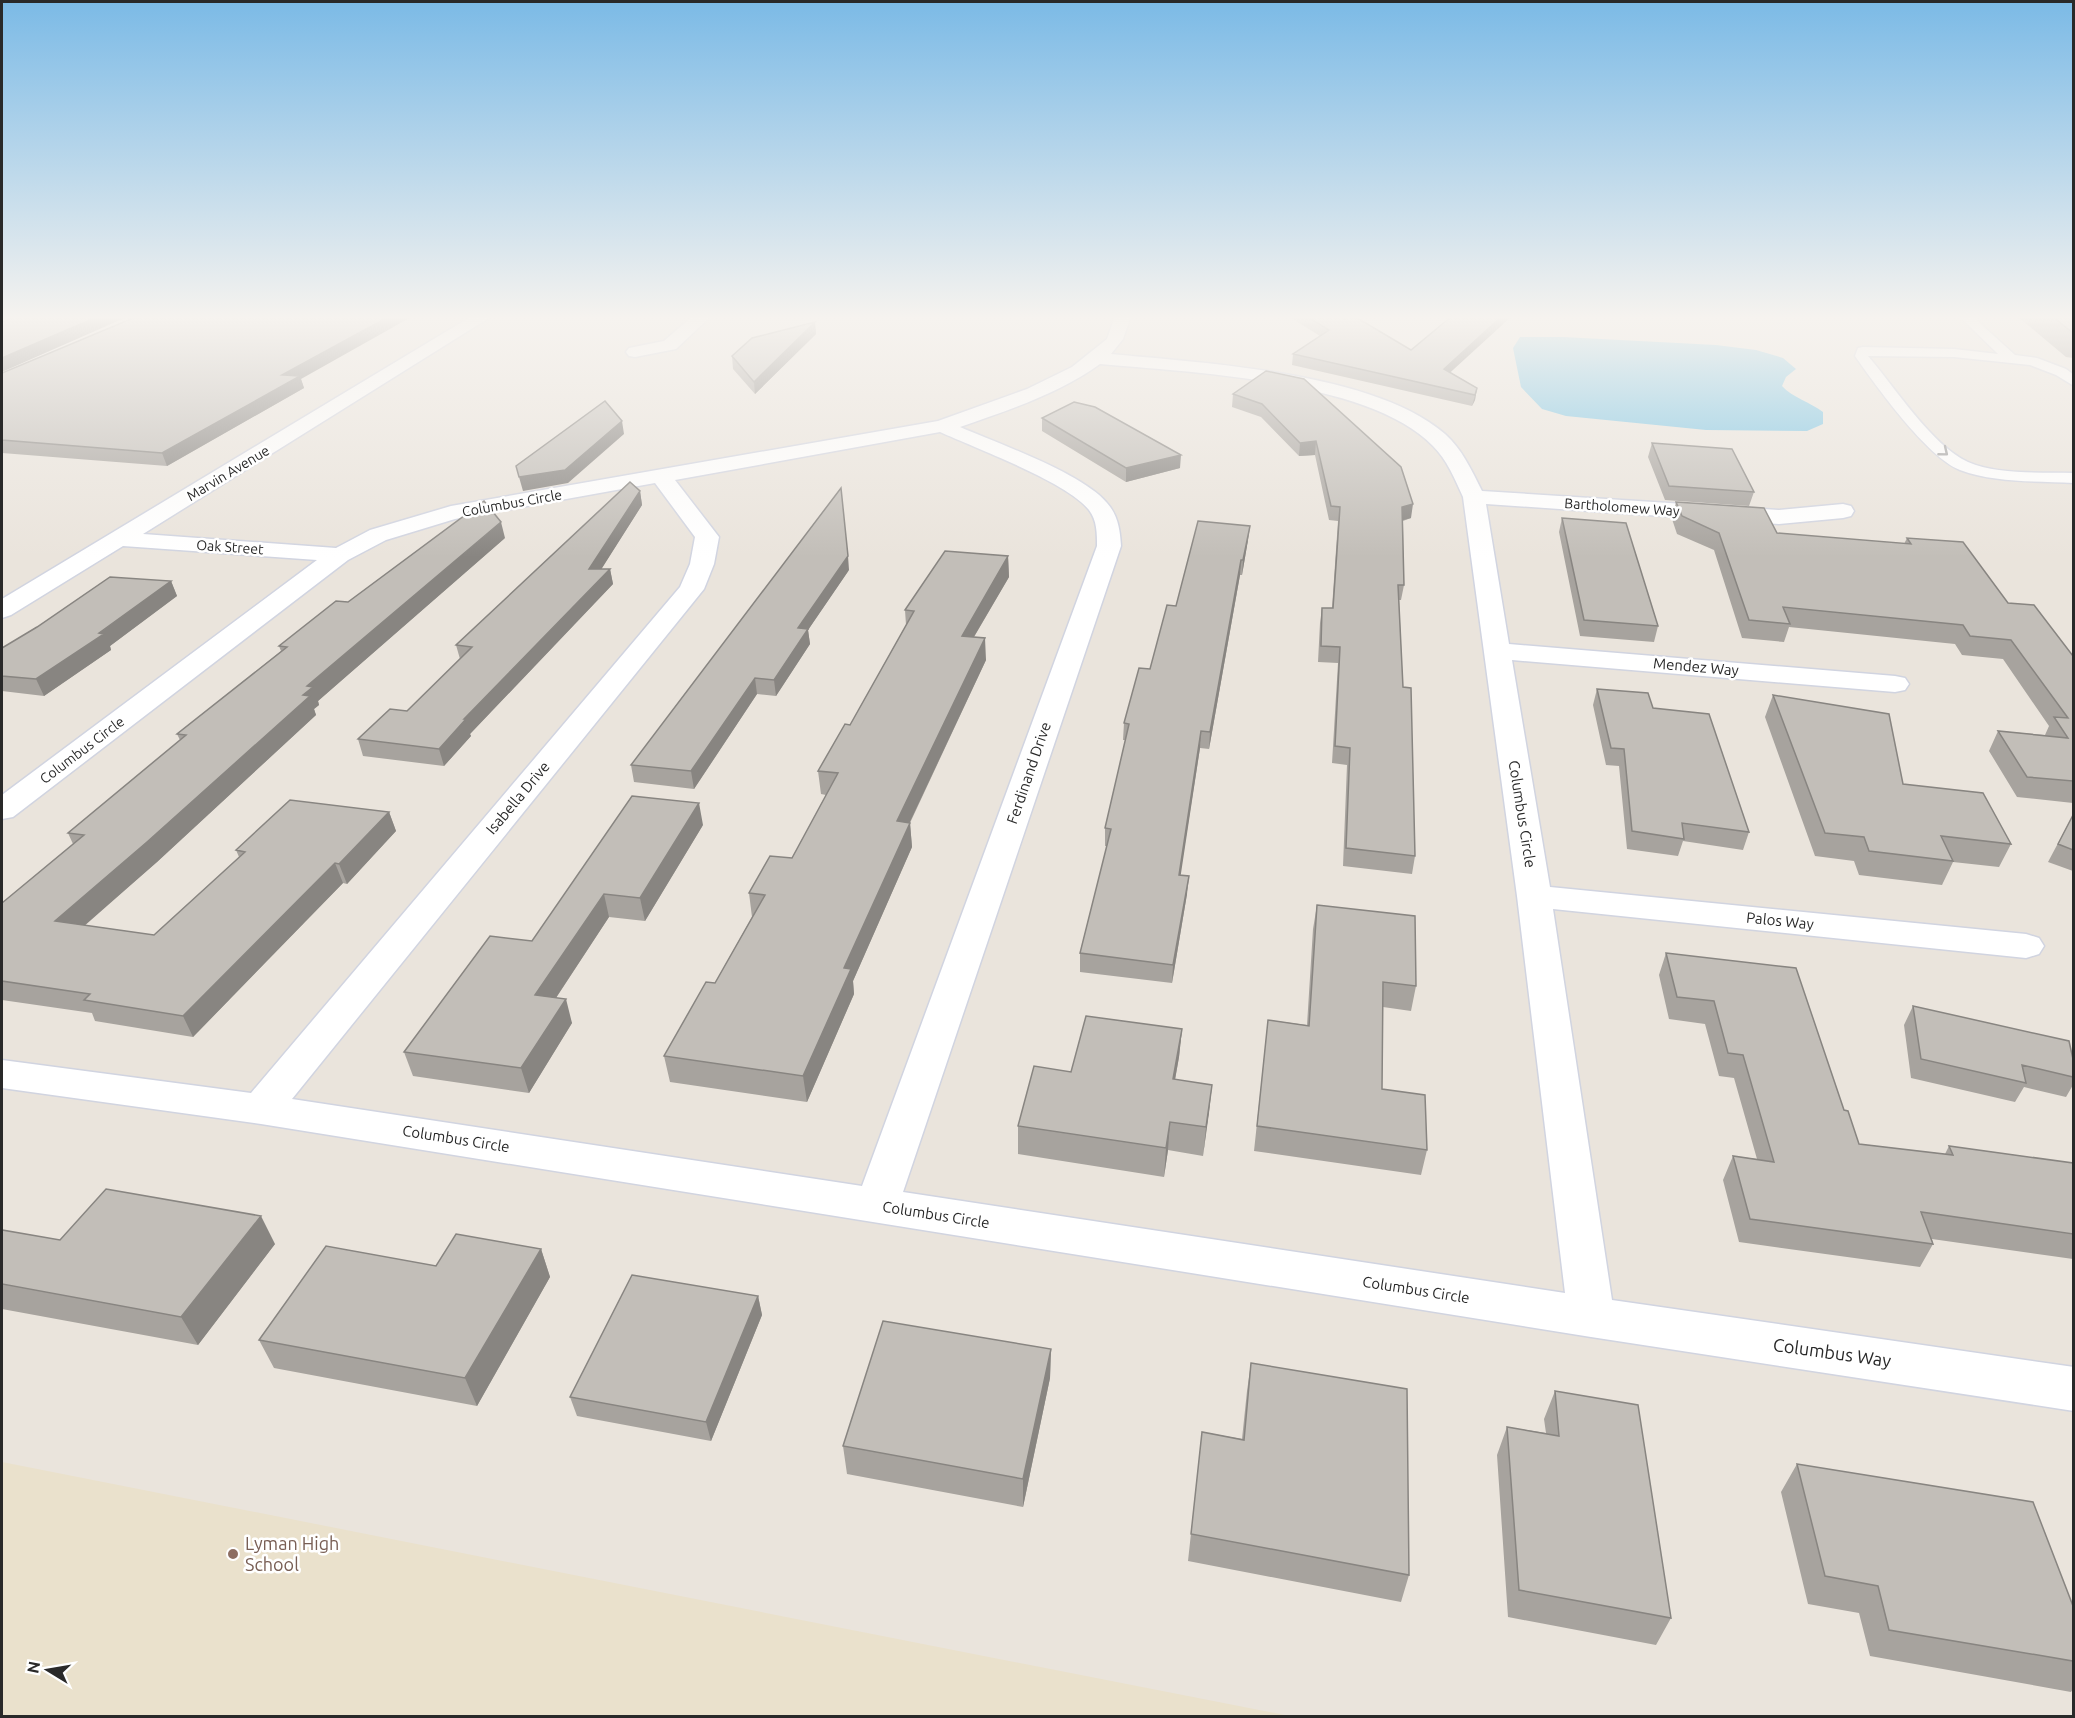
<svg xmlns="http://www.w3.org/2000/svg" width="2075" height="1718" viewBox="0 0 2075 1718" font-family="Ubuntu,sans-serif">
	<rect width="100%" height="100%" fill="#eae4dc"/>
	<path fill="#eae1cc" d="M2 1462 928 1645 1290 1716H2Z"/>
	<path fill="#77c3e3" d="M1520 337H1563L1716 345 1756 350 1783 358 1796 369 1786 377 1782 386C1793 398 1810 402 1823 412V424L1807 431 1706 430 1566 416 1542 409 1521 387 1513 348Z"/>
	<g fill="none" stroke-linecap="round" stroke-linejoin="round">
		<g stroke="#d1d4e0" stroke-width="3">
			<path id="service" d="M1959 316H1972L2015 355 2037 358 2066 369 2074 375V386L2056 375 2030 365 1954 357 1868 356C1894 386 1932 446 1968 462 1997 475 2042 472 2074 473V483C2036 481 1995 483 1960 470 1927 457 1876 386 1855 356L1858 348 1863 347 1954 349 1998 354Z"/>
		</g>
		<g stroke="#d1d4e0" stroke-width="3">
			<path id="minor" d="M472 316H492L143 534 336 548 370 530 451 506 938 421 1027 389 1072 367 1107 339 1115 316H1131L1123 339 1111 354C1203 363 1374 372 1445 434 1462 449 1472 471 1482 491L1779 510 1843 504 1851 506 1854 511 1851 516 1843 518 1779 524 1486 504 1509 644 1895 676 1905 678 1909 684 1905 690 1895 692 1512 660 1550 887 2026 934 2039 938 2044 946 2039 954 2026 958 1553 909 1612 1300 2074 1367V1411L1591 1337 261 1124 2 1088V1060L251 1093 680 587 690 564 695 537 655 483 455 519 386 540 348 560 13 817 2 819V795L317 560 123 546 11 615 2 618V599ZM1100 364C1188 372 1370 380 1433 446 1447 460 1455 479 1463 497L1517 896 1565 1293 903 1192 1121 546C1120 530 1118 515 1107 503 1082 473 997 443 960 427 1009 410 1058 394 1100 364ZM940 432C975 448 1067 482 1089 510 1097 520 1097 534 1097 546L862 1186 292 1099 704 589 714 564 719 537 675 480Z
				M693 316H711L676 349 635 357 629 356 626 352 629 348 664 341Z"/>
		</g>
		<use href="#service" fill="#fff" fill-rule="evenodd"/>
		<use href="#minor" fill="#fff" fill-rule="evenodd"/>
	</g>
	<path fill="#a7a39e" d="M1288 316H1345V319L1450 372 1477 388 1475 400 1472 406 1292 365 1293 354 1320 336Z
		M2017 316H2073V358L2066 357Z
		M815 322 816 334 755 394 733 369 732 356Z
		M1266 371 1411 518 1403 521 1404 585 1401 600H1399L1403 687 1415 856 1412 874 1343 866 1347 765 1332 763 1338 663 1318 662 1320 623 1322 608H1332L1338 521 1329 520 1315 455 1299 456 1261 417 1232 407 1233 394Z
		M2 373 301 379 304 388 167 466 2 453Z
		M1042 418 1180 468 1126 482 1042 431Z
		M1652 443 1754 492 1749 506 1665 500 1648 457Z
		M640 491 642 505 601 569H610L613 584 470 734 471 736 444 766 363 756 358 739 407 711 460 659 456 645Z
		M1676 502 1777 533 1904 544 1907 538 2008 603 2073 656V803L2017 797 1989 751 1998 731 2045 735 2049 726 2003 659 1962 655 1955 644 1789 627 1784 642 1742 638 1714 550 1677 534 1672 519Z
		M1562 518 1658 626 1654 642 1580 636 1559 532Z
		M505 538 318 701 319 705 314 709 316 715 157 862 84 925 154 935 239 857 236 850 389 812 396 831 347 884 343 883 193 1037 95 1021 92 1013 2 1000V903L73 844 68 833 180 740 177 734 281 651 279 646 348 602Z
		M1248 540 1242 575H1240L1209 749 1200 748 1180 875 1187 894 1172 983 1080 972V953L1107 846H1105V828L1126 740H1123L1124 723 1150 669 1176 606Z
		M1008 556 1009 577 974 637 986 660 910 823 912 847 853 981 854 994 807 1102 670 1082 664 1056 715 983 752 917 749 893 792 858 826 795 821 794 818 771 850 725 906 625 905 610Z
		M849 570 808 630 810 644 776 696 757 694 694 789 634 782 631 765Z
		M171 581 177 596 110 646 111 650 44 696 2 691V648Z
		M1597 689 1653 708 1749 832 1743 850 1683 841 1678 856 1627 849 1619 766 1606 765 1593 705Z
		M1773 695 1903 784 2011 844 1999 867 1953 862 1942 885 1859 875 1854 861 1815 856 1765 717Z
		M2073 815V871L2048 862Z
		M703 825 645 921 609 917 556 998 572 1023 529 1093 413 1076 404 1052 532 941Z
		M1317 905 1416 986 1411 1011 1383 1007 1382 1089 1427 1150 1421 1175 1254 1151 1268 1020 1307 1025 1313 929Z
		M1666 953 1844 1110 1859 1144 1945 1154 1949 1146 2073 1163V1259L1932 1239 1933 1244 1920 1267 1739 1242 1723 1180 1733 1156 1757 1159 1734 1078 1719 1076 1705 1024 1669 1019 1659 975Z
		M1913 1006 2073 1059V1085L2066 1097 2024 1087 2015 1102 1911 1078 1904 1025Z
		M1182 1029 1179 1057 1175 1080 1212 1085 1203 1156 1168 1150 1164 1177 1018 1154V1126L1071 1072Z
		M2 1230 60 1240 275 1244 198 1345 2 1309Z
		M541 1249 550 1277 477 1406 274 1368 259 1340 436 1266Z
		M758 1296 762 1315 711 1441 577 1416 570 1397Z
		M1051 1349 1050 1378 1023 1507 847 1474 843 1446Z
		M1251 1363 1409 1575 1401 1602 1188 1561 1202 1432 1242 1439 1247 1391Z
		M1555 1391 1671 1618 1656 1645 1508 1617 1497 1455 1507 1427 1546 1433 1544 1419Z
		M1797 1464 2073 1606V1689L2071 1692 1870 1656 1859 1613 1808 1604 1781 1492Z"/>
	<path fill="#888581" d="M99 316H129L2 372V358Z
		M390 316H413L301 379 304 388 167 466 162 453 282 375Z
		M1502 316H1512L1442 380 1444 369Z
		M815 322 816 334 755 394 754 382Z
		M1477 388 1475 400 1472 406 1475 395Z
		M622 421 624 434 568 483 523 491 519 477Z
		M1316 441 1315 455 1299 456 1300 443Z
		M1181 455 1180 468 1126 482V468Z
		M640 491 642 505 592 584 589 569Z
		M1413 504 1411 518 1400 521 1402 507Z
		M501 522 505 538 318 701 319 705 314 709 316 715 157 862 66 942 55 921 303 695 307 686Z
		M1250 526 1248 540 1242 575 1243 560Z
		M848 556 849 570 808 630 810 644 776 696 774 680 798 628Z
		M1008 556 1009 577 962 657V636Z
		M1241 560 1240 575 1209 749 1210 732Z
		M610 569 613 584 470 734 471 736 444 766 439 749 464 719Z
		M171 581 177 596 110 646 111 650 44 696 36 679Z
		M985 638 986 660 899 845 897 821Z
		M755 678 757 694 694 789 691 771Z
		M1201 731 1200 748 1178 893 1179 875Z
		M699 803 703 825 645 921 640 898Z
		M389 812 396 831 347 884 339 864Z
		M910 823 912 847 853 981 854 994 807 1102 803 1076 844 968Z
		M335 863 343 883 193 1037 183 1016Z
		M1189 876 1187 894 1172 983 1173 965Z
		M604 894 609 917 542 1019 535 995Z
		M566 999 572 1023 529 1093 521 1068Z
		M1182 1029 1179 1057 1170 1107 1173 1079Z
		M1212 1085 1209 1113 1203 1156 1206 1127Z
		M1170 1122 1168 1150 1164 1177 1166 1148Z
		M261 1216 275 1244 198 1345 181 1317Z
		M541 1249 550 1277 477 1406 465 1378Z
		M758 1296 762 1315 711 1441 706 1422Z
		M1051 1349 1050 1378 1023 1507V1479Z"/>
	<path fill="#c2beb8" stroke="#888581" stroke-width="1.5" d="M17 316H99L2 358V322Z
		M138 316H390L282 375 300 376 162 453 2 440V373Z
		M1306 316H1345V319L1349 316H1354L1411 350 1452 316H1502L1444 369 1477 388 1475 395 1293 354 1329 330Z
		M2052 316H2073V333Z
		M815 322 754 382 732 356 752 338Z
		M1266 371 1304 379 1401 467 1413 504 1402 507 1404 585H1398L1403 687 1411 688 1415 856 1346 848 1350 748 1335 746 1340 647 1321 646 1322 608H1333L1340 507 1331 506 1316 441 1300 443 1262 404 1233 394Z
		M605 401 622 421 565 470 519 477 516 466Z
		M1074 402 1095 407 1181 455 1126 468 1042 418Z
		M1652 443 1732 449 1754 492 1669 486Z
		M630 482 640 491 589 569H610L464 719H466L439 749 358 739 390 709 407 711 472 647 456 645Z
		M841 488 848 556 798 628 808 629 774 680 755 678 691 771 631 765Z
		M484 501 501 522 307 686 313 687 303 695 310 696 147 842 55 921 154 935 245 852 236 850 290 800 389 812 339 864 335 863 183 1016 84 1000 90 994 2 981V903L84 835 68 833 186 735 177 734 287 647 279 646 336 601 348 602Z
		M1676 502 1764 508 1777 533 1911 544 1907 538 1963 542 2008 603 2034 605 2073 656V781L2027 777 1998 731 2068 738 2054 717 2068 718 2011 640 1970 636 1963 625 1783 607 1790 624 1749 620 1719 533 1682 516Z
		M1562 518 1626 523 1658 626 1584 620Z
		M1198 521 1250 526 1243 560H1241L1210 732 1201 731 1179 875 1189 876 1173 965 1080 953 1111 829 1105 828 1129 724 1124 723 1139 668 1150 669 1167 605 1176 606Z
		M945 551 1008 556 962 636 985 638 897 821 910 823 844 968 851 969 803 1076 664 1056 706 982 715 983 765 895 749 893 770 856 792 858 838 773 818 771 845 724 850 725 914 611 905 610Z
		M110 577 171 581 99 633 104 634 36 679 2 676V648L37 627Z
		M1597 689 1648 693 1653 708 1709 714 1749 832 1682 823 1684 839 1632 831 1624 749 1611 748Z
		M1773 695 1889 714 1903 784 1983 793 2011 844 1941 836 1953 861 1869 851 1864 837 1825 833Z
		M632 796 699 803 640 898 604 894 535 995 566 999 521 1068 404 1052 490 936 532 941Z
		M2073 815V850L2058 844Z
		M1317 905 1415 916 1416 986 1383 982 1382 1089 1425 1095 1427 1150 1257 1126 1268 1020 1309 1026Z
		M1666 953 1796 968 1844 1110 1848 1111 1859 1144 1953 1155 1949 1146 2073 1163V1234L1921 1212 1933 1244 1750 1219 1733 1156 1774 1162 1743 1055 1728 1053 1714 1001 1677 997Z
		M1913 1006 2069 1041 2073 1059V1077L2022 1065 2026 1083 1921 1059Z
		M1086 1016 1182 1029 1173 1079 1212 1085 1206 1127 1170 1122 1166 1148 1018 1126 1034 1066 1071 1072Z
		M106 1189 261 1216 181 1317 2 1284V1230L60 1240Z
		M456 1234 541 1249 465 1378 259 1340 326 1246 436 1266Z
		M632 1275 758 1296 706 1422 570 1397Z
		M883 1321 1051 1349 1023 1479 843 1446Z
		M1251 1363 1407 1389 1409 1575 1191 1534 1202 1432 1244 1440Z
		M1555 1391 1638 1405 1671 1618 1519 1590 1507 1427 1559 1436Z
		M1797 1464 2033 1502 2073 1606V1661L1889 1630 1878 1586 1825 1576Z"/>
	<defs><path id="oneway-chevron" d="M-2-3.5L2.5 0L-2 3.5" fill="none" stroke-width="1.6" stroke-linecap="round" stroke-linejoin="round" transform="scale(1.5)"/></defs>
	<use stroke="#9f9f9f" href="#oneway-chevron" transform="translate(1944 452) rotate(39)"/>
	<linearGradient id="sky" x2="0" y2="1"><stop stop-color="#7bbae6"/><stop offset="0.57" stop-color="#f6f3ef"/><stop offset="1" stop-color="#f6f3ef" stop-opacity="0"/></linearGradient>
	<rect width="2075" height="557" fill="url(#sky)"/>
	<circle fill="#8d6e63" stroke="#fff" stroke-width="2" cx="233" cy="1554" r="6"/>
	<g text-anchor="middle" stroke-width="5" stroke-linejoin="round" paint-order="stroke">
		<g font-size="14" fill="#292929" stroke="#fff">
			<text transform="translate(228 473) rotate(-31)" y="5">Marvin Avenue</text>
			<text transform="translate(512 503) rotate(-10)" y="5">Columbus Circle</text>
			<text transform="translate(1622 507) rotate(4)" y="5">Bartholomew Way</text>
			<text transform="translate(230 547) rotate(4)" y="5">Oak Street</text>
			<text transform="translate(82 750) rotate(-37)" y="5">Columbus Circle</text>
		</g>
		<g font-size="15" fill="#292929" stroke="#fff">
			<text transform="translate(1696 667) rotate(5)" y="5">Mendez Way</text>
			<text transform="translate(1029 773) rotate(-71)" y="5">Ferdinand Drive</text>
			<text transform="translate(518 798) rotate(-50)" y="5">Isabella Drive</text>
			<text transform="translate(1522 814) rotate(81)" y="5">Columbus Circle</text>
			<text transform="translate(1780 921) rotate(6)" y="5">Palos Way</text>
			<text transform="translate(456 1139) rotate(9)" y="5">Columbus Circle</text>
			<text transform="translate(936 1215) rotate(9)" y="5">Columbus Circle</text>
			<text transform="translate(1416 1290) rotate(9)" y="5">Columbus Circle</text>
		</g>
		<g font-size="18" fill="#292929" stroke="#fff">
			<text transform="translate(1832 1353) rotate(8)" y="6">Columbus Way</text>
		</g>
		<g font-size="18" fill="#785e54" stroke="#fff" text-anchor="start">
			<text x="245" y="1550">Lyman High<tspan x="245" dy="21">School</tspan></text>
		</g>
	</g>
	<rect width="2075" height="1718" fill="none" stroke="#292929" stroke-width="6"/>
	<g transform="translate(48 1670) rotate(281)" stroke="#ffffff" stroke-width="4.5" paint-order="stroke">
	<path d="M0-4.5L10 22L0 15L-10 22Z" fill="#292929"/>
	<text y="-9" font-size="16" font-weight="bold" text-anchor="middle" fill="#292929">N</text>
	</g>
</svg>
